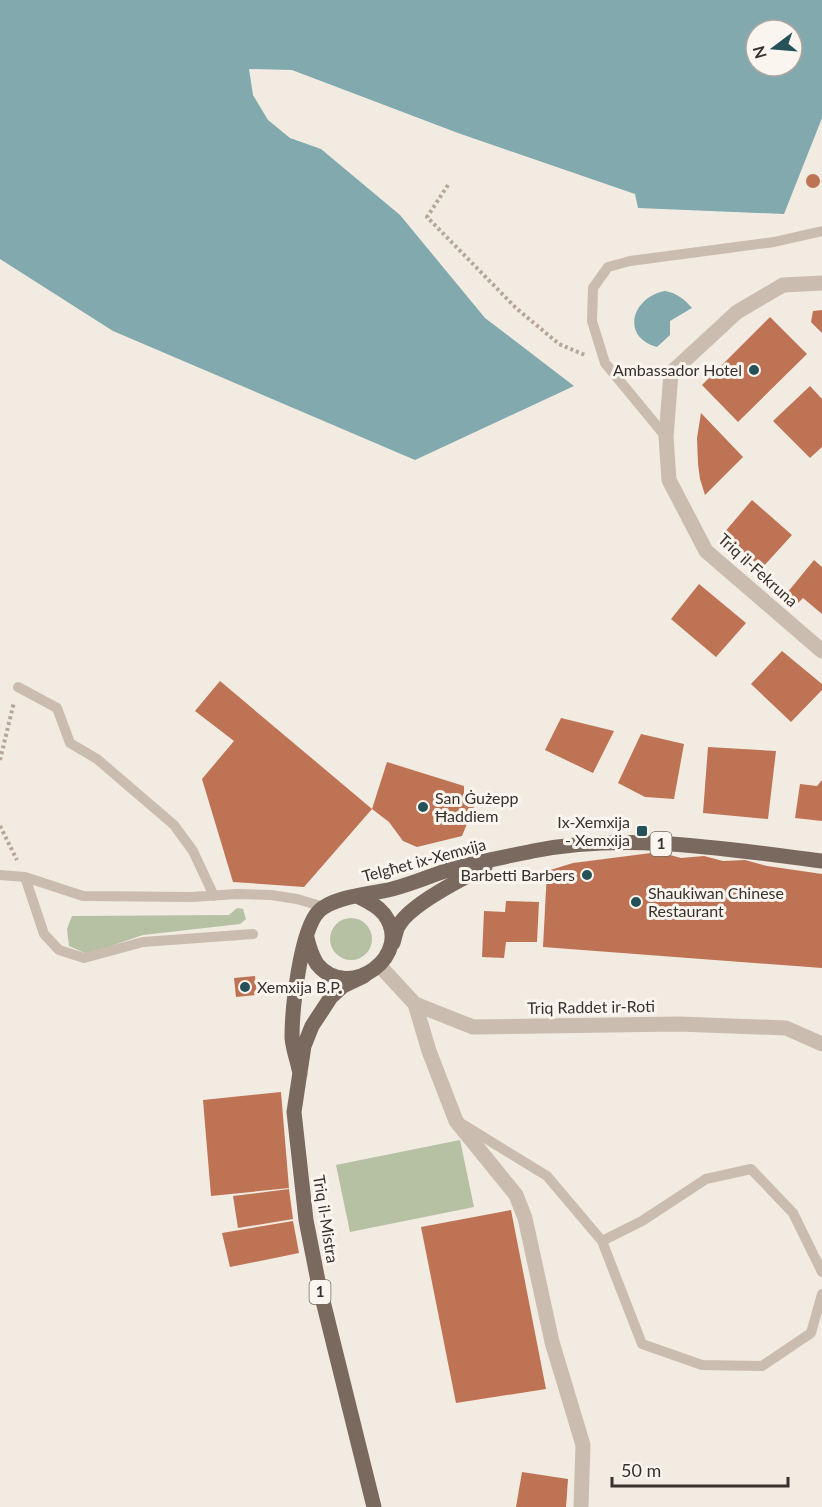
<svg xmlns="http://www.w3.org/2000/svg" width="822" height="1507" viewBox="0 0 822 1507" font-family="Lato,sans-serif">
	<rect width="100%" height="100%" fill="#f2ebe2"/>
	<path fill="#b5c1a2" d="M237 908 243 909 246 919 240 924 143 935 87 954 69 946 67 929 72 916 229 915Z
		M330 939a21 21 0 1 1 42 0a21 21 0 1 1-42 0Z
		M460 1140 474 1207 350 1232 336 1165Z"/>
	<path fill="#82a9ad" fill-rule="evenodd" d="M0 0H822V118L784 214 638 208 635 194 458 133 292 70 249 69 253 95 268 120 290 138 321 149 400 215 485 318 574 386 415 460 113 331 0 259ZM756 30H792V66H756Z
		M665 291C677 293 684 299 692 308L670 321V335L657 347C620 337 632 297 665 291Z"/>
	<path fill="#be7354" d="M806 181a7 7 0 1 1 14 0a7 7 0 1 1-14 0Z
		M822 310V333L811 322 813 311Z
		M770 317 807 354 738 422 702 385Z
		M810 386 822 399V447L810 458 773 421Z
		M701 413 743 457 705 495 700 479 698 464 697 438Z
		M752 500 792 535 762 568 723 534Z
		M814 560 822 567V614L803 598 798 603 787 593Z
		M699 584 746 623 716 657 671 619Z
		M782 651 822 684V690L791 722 751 684Z
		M220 681 372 809 304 887 233 882 202 779 234 741 195 711Z
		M561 718 614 731 593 773 545 750Z
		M641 734 684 744 674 799 645 797 618 783Z
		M708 747 776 751 768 819 703 813Z
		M387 762 464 786V800L475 804 462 836 417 847 403 841 389 822 372 809Z
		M822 780V821L795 818 800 784 817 786Z
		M659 852 681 858 704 856 723 861 745 860 767 866 822 874V968L543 947 547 871 573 863Z
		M506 901 539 902 537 942H506L504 958 482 957 484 911 505 912Z
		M255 976 257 995 236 997 234 978Z
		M281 1092 289 1188 211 1196 203 1100Z
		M289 1189 293 1219 238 1228 233 1196Z
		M511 1210 546 1389 456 1403 421 1227Z
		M293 1221 299 1253 230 1267 222 1233Z
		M522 1472 568 1479 566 1507H516Z"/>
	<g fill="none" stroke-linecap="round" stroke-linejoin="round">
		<path stroke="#b6a698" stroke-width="4" stroke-dasharray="3 3" stroke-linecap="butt" d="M448 185 427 217 516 308 559 344 585 355
			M0 760 14 702
			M0 826 17 860"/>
		<path stroke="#cabcae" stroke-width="10" d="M666 437 605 363 592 321 593 288 608 267 630 261 774 242 822 231
			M18 687 57 708 70 743 97 759 174 825 193 851 214 896
			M0 875 25 877 83 896 192 897 237 894 271 895 297 899 324 907
			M25 877 44 934 59 950 84 958 143 942 253 934
			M464 1125 547 1176 602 1241 642 1344 702 1365 762 1366 811 1333 822 1294
			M602 1241 642 1221 706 1179 751 1169 793 1213 822 1272"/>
		<path stroke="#cabcae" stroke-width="15" d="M822 283 783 285 737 312 671 373 666 437 669 480 706 551 822 651
			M379 965 415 1004 473 1027 679 1024 786 1028 822 1044
			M415 1004 429 1051 456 1121 516 1195 525 1218 552 1342 583 1445 581 1507"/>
		<path stroke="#7a695e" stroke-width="15" d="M307 938C309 947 312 956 317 964 349 1003 415 955 384 914 377 905 367 901 357 896
			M393 943C395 937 396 929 399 925 411 904 463 878 485 867
			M364 976 343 986 331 997 312 1026 304 1046 294 1112 306 1220 318 1281 374 1507
			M300 1074C298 1062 293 1050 292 1038 292 1010 300 930 319 911 334 896 372 894 392 889 412 884 430 876 448 870 476 862 505 857 533 851 628 832 727 849 822 861"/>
	</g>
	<g fill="#245258" stroke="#faf5ee" stroke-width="2">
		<circle cx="754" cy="370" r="6"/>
		<circle cx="423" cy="807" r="6"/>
		<rect x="636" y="825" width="12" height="12" rx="3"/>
		<circle cx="587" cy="875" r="6"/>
		<circle cx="636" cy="902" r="6"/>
		<circle cx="245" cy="987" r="6"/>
	</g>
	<g text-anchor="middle" stroke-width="6" stroke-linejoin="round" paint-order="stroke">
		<g fill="#faf5ee" stroke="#736c66" stroke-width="1.5">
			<rect x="650.5" y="832" width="21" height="24" rx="4.5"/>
			<rect x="309.5" y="1280" width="21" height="24" rx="4.5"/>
		</g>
		<g font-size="15" font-weight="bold" fill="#39312c">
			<text x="661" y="849">1</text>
			<text x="320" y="1297">1</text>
		</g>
		<g font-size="16" fill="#39312c" stroke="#faf5ee" text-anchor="end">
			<text x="742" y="376">Ambassador Hotel</text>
			<text x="435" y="804" text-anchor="start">San Ġużepp<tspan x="435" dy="18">Ħaddiem</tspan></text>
			<text x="630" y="828">Ix-Xemxija<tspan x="630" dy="18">- Xemxija</tspan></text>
			<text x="575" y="881">Barbetti Barbers</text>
			<text x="648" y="899" text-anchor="start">Shaukiwan Chinese<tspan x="648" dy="18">Restaurant</tspan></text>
			<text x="257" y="993" text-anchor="start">Xemxija B.P.</text>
		</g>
		<g font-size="16" fill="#39312c" stroke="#faf5ee">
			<text transform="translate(758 570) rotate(42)" y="6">Triq il-Fekruna</text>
			<text transform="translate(424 860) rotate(-15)" y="6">Telgħet ix-Xemxija</text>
			<text transform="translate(591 1007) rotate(-1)" y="6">Triq Raddet ir-Roti</text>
			<text transform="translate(326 1219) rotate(81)" y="6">Triq il-Mistra</text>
		</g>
	</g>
	<g transform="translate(774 48) rotate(254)"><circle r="28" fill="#faf5ee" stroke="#ada7a0" stroke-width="1.5"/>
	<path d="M0-4.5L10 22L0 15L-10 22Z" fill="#245258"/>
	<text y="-9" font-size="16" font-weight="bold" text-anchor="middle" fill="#39312c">N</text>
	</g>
	<path d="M612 1477v9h176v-9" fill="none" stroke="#39312c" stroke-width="3"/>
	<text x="621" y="1477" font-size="18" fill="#39312c" stroke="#faf5ee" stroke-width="4.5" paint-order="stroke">50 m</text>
</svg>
